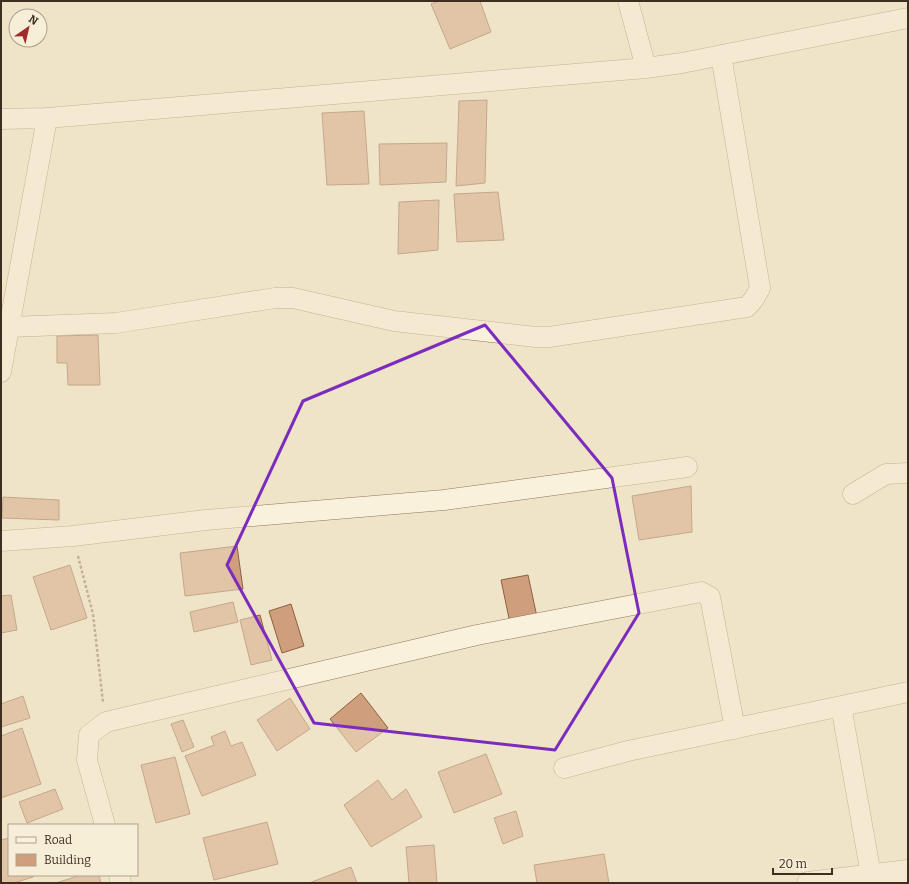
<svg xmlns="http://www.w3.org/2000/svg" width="909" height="884" viewBox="0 0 909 884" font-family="Bitter,serif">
	<rect width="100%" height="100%" fill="#f0e4c8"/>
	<path fill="#cf9f7d" stroke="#8d5f41" d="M439 1H480L491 32 450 49 431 4Z
		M487 100 485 183 456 186 459 101Z
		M364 111 369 184 327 185 322 113Z
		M447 143 446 182 380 185 379 144Z
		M498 192 504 240 457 242 454 194Z
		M439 200 438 250 398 254 399 202Z
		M98 335 100 385H68L67 363H57V336Z
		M691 486 692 532 639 540 632 496Z
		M3 497 59 500V520L2 518Z
		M237 546 243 589 185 596 180 553Z
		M70 565 87 618 51 630 33 577Z
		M528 575 537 617 510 623 501 580Z
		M11 595 17 630 1 633V596Z
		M233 602 238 622 194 632 190 612Z
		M291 604 304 646 282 653 269 611Z
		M260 615 272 660 251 665 240 620Z
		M361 693 388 728 356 752 330 719Z
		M23 696 30 718 1 727V704Z
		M290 698 310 729 277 751 257 720Z
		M183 720 194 747 182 752 171 724Z
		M22 728 41 784 1 798V736Z
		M225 731 231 746 242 742 256 775 202 796 185 756 214 745 211 737Z
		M486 754 502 794 454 813 438 772Z
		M175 757 190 814 156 823 141 765Z
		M378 780 392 800 406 789 422 817 371 847 344 805Z
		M55 789 63 809 27 823 19 802Z
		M516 811 523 836 503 844 494 818Z
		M267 822 278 864 214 880 203 838Z
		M9 838V875H33V877L14 883H1V840Z
		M434 845 437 883H409L406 847Z
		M604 854 609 883H537L534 865Z
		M351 867 357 883H309Z
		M81 875H99L101 883H56Z"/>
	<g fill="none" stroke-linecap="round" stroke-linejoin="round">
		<g stroke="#8d765c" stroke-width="21">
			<path id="minor" d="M628 1 646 68
				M1 119 47 118 646 68 682 63 908 18
				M9 327 116 323 275 298H293L394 321 536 337H549L747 307 754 299 760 288 721 55
				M1 372 47 118
				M853 494 886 474 908 473
				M1 541 73 536 206 520 444 500 687 467
				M841 706 871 875
				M564 768 628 751 908 692
				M105 825 87 760 89 735 106 722 477 635 701 592 710 597 735 729
				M119 875 121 883"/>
		</g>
		<g stroke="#8d765c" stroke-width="23">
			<path id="tertiary" d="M808 883 908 871"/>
		</g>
		<path stroke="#8d765c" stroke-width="2.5" stroke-dasharray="3 2" stroke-linecap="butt" d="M78 556 93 614 103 702"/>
		<use href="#minor" stroke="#faf1dc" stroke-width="20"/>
		<use href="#tertiary" stroke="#faf1dc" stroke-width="22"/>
	</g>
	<path d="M0 0H909V884H0ZM485 325 612 478 639 613 555 750 314 723 227 565 303 401Z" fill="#f0e4c8" fill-opacity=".55" fill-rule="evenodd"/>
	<path fill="none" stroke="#7b2cbf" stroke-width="3" stroke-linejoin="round" d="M485 325 612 478 639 613 555 750 314 723 227 565 303 401Z"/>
	<rect width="909" height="884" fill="none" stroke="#3d2e20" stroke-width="4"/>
	<rect x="8" y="824" width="130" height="52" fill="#f7eed8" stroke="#ada18e"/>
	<rect x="16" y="837" width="20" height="6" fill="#faf1dc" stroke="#ada18e"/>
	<text x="44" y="844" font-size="12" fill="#3d2e20">Road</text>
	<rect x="16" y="854" width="20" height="12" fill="#cf9f7d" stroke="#ada18e"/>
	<text x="44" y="864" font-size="12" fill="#3d2e20">Building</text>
	<g transform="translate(28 28) rotate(34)"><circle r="19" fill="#f7eed8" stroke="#ada18e"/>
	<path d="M0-3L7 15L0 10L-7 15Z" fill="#9e2a2b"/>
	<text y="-6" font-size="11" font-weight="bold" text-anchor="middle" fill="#3d2e20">N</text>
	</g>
	<path d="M773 868v6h59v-6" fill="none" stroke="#3d2e20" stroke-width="2"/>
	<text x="779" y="868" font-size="12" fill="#3d2e20" stroke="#f7eed8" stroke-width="3" paint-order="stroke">20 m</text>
</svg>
